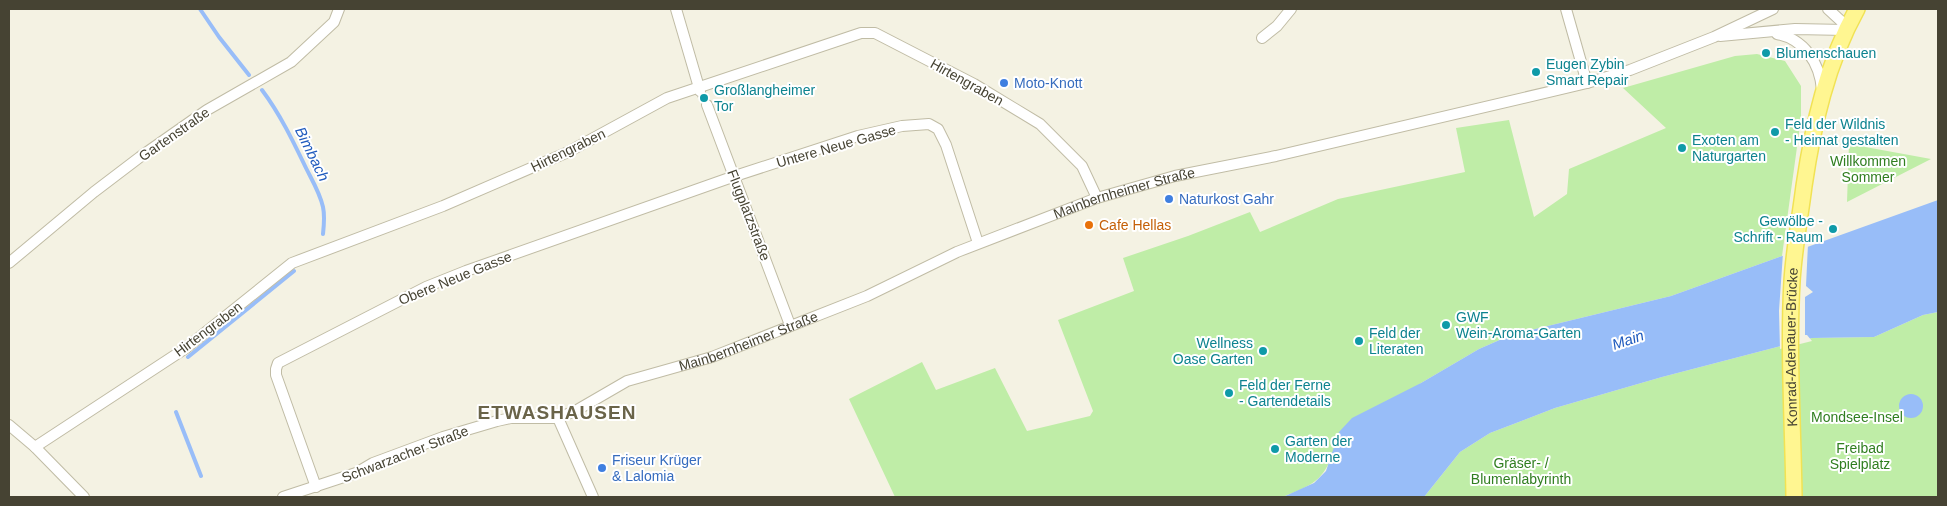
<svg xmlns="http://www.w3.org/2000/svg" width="1947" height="506" viewBox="0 0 1947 506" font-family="Helvetica,sans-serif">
	<rect width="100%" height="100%" fill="#f4f2e3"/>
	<path fill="#bfeda7" d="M1757 54 1785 61 1801 86V118L1782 256 1671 296 1511 335 1479 349 1421 383 1333 454C1321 484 1310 485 1283 497H895L849 399 922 362 936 390 995 368 1027 431 1090 416 1093 411 1058 320 1134 291 1123 258 1188 236 1250 212 1260 232 1338 199 1465 172 1456 128 1509 120 1534 217 1567 194 1569 169 1666 128 1623 88 1735 56Z
		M1849 144 1931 159 1847 202Z
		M1938 312V497H1424L1460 452 1490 433 1555 408 1662 377 1812 338 1874 337 1923 315Z"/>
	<path fill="#98bdf8" d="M1938 200V312L1923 315 1874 337 1812 338 1662 377 1555 408 1490 433 1460 452 1424 497H1283L1314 483 1326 471 1339 432 1352 418 1421 383 1479 349 1511 335 1671 296Z
		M1899 406a12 12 0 1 1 24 0a12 12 0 1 1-24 0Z"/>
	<path fill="#f4f2e3" d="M1808 244 1806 286 1813 292 1805 297V335H1807L1812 341 1780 349 1779 311 1783 253Z"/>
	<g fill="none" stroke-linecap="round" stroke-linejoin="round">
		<path stroke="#98bdf8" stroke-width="4" d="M200 9 219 37 249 75
			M262 90C280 114 293 141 306 168 312 180 320 193 323 207 325 216 324 225 323 234
			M188 357 294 271
			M176 412 201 476"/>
		<path stroke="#d1cfc0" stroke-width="10" stroke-dasharray="10 5" stroke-linecap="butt" d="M700 91 707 105"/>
		<g stroke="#c0bca5" stroke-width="12">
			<g id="street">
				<path d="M676 9 700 91"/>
				<path d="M1566 9 1587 83"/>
				<path d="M1828 9 1841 21 1846 30"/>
				<path d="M1777 34C1804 39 1820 63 1822 90"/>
				<path d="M1720 36 1795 29 1846 30"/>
				<path d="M1262 38 1277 26 1291 9"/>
				<path d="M707 105 790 325"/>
				<path d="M9 263 94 192 140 157 207 110 291 62 334 22 339 9"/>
				<path d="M558 418 593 497"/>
				<path d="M9 425 35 447 84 497"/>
				<path d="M35 447 186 348 292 263 443 206 568 152 667 98 861 33H875L974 84 1040 124 1082 166 1097 198"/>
				<path d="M316 487 276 375V369L278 363 426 287 466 271 735 176 858 136 902 126 929 124 938 129 946 145 978 243"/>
				<path id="s1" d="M283 497 356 473 373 463 443 437 497 421 511 418H558L577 410 627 381 712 357 867 296 957 252 1097 198 1175 176 1276 156 1587 83 1630 70 1714 37 1773 9"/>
			</g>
		</g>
		<g stroke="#f1e254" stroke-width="18">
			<g id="primary">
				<path id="s2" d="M1794 497C1793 426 1788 351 1792 281 1794 249 1800 218 1804 186 1813 125 1827 63 1857 9"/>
			</g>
		</g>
		<use href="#street" stroke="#fff" stroke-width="10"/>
		<use href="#primary" stroke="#fff691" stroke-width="15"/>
	</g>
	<g fill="#0f9aa8" stroke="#fff" stroke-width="2">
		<circle cx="1766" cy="53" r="5"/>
		<circle cx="1536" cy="72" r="5"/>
		<circle cx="704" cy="98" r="5"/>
		<circle cx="1775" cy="132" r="5"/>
		<circle cx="1682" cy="148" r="5"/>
		<circle cx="1833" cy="229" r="5"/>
		<circle cx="1446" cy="325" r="5"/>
		<circle cx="1359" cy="341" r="5"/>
		<circle cx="1263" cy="351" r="5"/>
		<circle cx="1229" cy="393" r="5"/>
		<circle cx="1275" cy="449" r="5"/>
	</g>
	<g fill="#3f7fe0" stroke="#fff" stroke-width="2">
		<circle cx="1004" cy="83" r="5"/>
		<circle cx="1169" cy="199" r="5"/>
		<circle cx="602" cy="468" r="5"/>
	</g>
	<circle fill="#e8710a" stroke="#fff" stroke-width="2" cx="1089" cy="225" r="5"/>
	<g text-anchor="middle" stroke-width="4" stroke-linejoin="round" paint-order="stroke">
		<g font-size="14" fill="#0d838f" stroke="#fff" text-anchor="start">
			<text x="1776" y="58">Blumenschauen</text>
			<text x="1546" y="69">Eugen Zybin<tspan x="1546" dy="16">Smart Repair</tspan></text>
			<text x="714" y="95">Großlangheimer<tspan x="714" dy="16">Tor</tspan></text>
			<text x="1785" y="129">Feld der Wildnis<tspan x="1785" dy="16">- Heimat gestalten</tspan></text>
			<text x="1692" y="145">Exoten am<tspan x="1692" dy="16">Naturgarten</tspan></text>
			<text x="1823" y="226" text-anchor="end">Gewölbe -<tspan x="1823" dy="16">Schrift - Raum</tspan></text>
			<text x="1456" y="322">GWF<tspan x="1456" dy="16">Wein-Aroma-Garten</tspan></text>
			<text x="1369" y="338">Feld der<tspan x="1369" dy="16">Literaten</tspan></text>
			<text x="1253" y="348" text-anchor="end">Wellness<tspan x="1253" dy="16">Oase Garten</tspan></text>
			<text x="1239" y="390">Feld der Ferne<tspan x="1239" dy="16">- Gartendetails</tspan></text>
			<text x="1285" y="446">Garten der<tspan x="1285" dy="16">Moderne</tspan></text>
		</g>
		<g font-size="14" fill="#464333" stroke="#fff">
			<text transform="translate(967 82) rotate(29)" y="5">Hirtengraben</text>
			<text transform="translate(174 134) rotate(-35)" y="5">Gartenstraße</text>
			<text transform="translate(836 146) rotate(-16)" y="5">Untere Neue Gasse</text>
			<text transform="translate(568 150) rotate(-26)" y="5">Hirtengraben</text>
			<text dy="5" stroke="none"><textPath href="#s1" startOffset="900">Mainbernheimer Straße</textPath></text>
			<text transform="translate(749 215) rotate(69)" y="5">Flugplatzstraße</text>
			<text transform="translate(455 278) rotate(-22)" y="5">Obere Neue Gasse</text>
			<text transform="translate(208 329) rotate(-37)" y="5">Hirtengraben</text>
			<text dy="5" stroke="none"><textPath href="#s1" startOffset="495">Mainbernheimer Straße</textPath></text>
			<text dy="5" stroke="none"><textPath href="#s2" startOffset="150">Konrad-Adenauer-Brücke</textPath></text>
			<text transform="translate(405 454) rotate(-21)" y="5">Schwarzacher Straße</text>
		</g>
		<g font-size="14" fill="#366cbe" stroke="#fff" text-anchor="start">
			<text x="1014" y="88">Moto-Knott</text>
			<text x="1179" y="204">Naturkost Gahr</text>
			<text x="612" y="465">Friseur Krüger<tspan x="612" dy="16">&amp; Lalomia</tspan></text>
		</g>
		<g font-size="14" fill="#307e20" stroke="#fff">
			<text x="1868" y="166">Willkommen<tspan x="1868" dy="16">Sommer</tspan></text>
			<text x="1857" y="422">Mondsee-Insel</text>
			<text x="1860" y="453">Freibad<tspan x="1860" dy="16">Spielplatz</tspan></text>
			<text x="1521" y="468">Gräser- /<tspan x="1521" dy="16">Blumenlabyrinth</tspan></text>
		</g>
		<g font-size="14" fill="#c56008" stroke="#fff" text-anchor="start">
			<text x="1099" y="230">Cafe Hellas</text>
		</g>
		<g font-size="15" font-style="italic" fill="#205bbe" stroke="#fff">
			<text transform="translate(312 154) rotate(64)" y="5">Bimbach</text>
			<text transform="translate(1628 340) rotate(-19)" y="5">Main</text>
		</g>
		<g font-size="19" font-weight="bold" letter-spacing="1" fill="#6a6449" stroke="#fff">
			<text x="557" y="419">ETWASHAUSEN</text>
		</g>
	</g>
	<rect width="1947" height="506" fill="none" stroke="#464333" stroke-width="20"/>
</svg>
